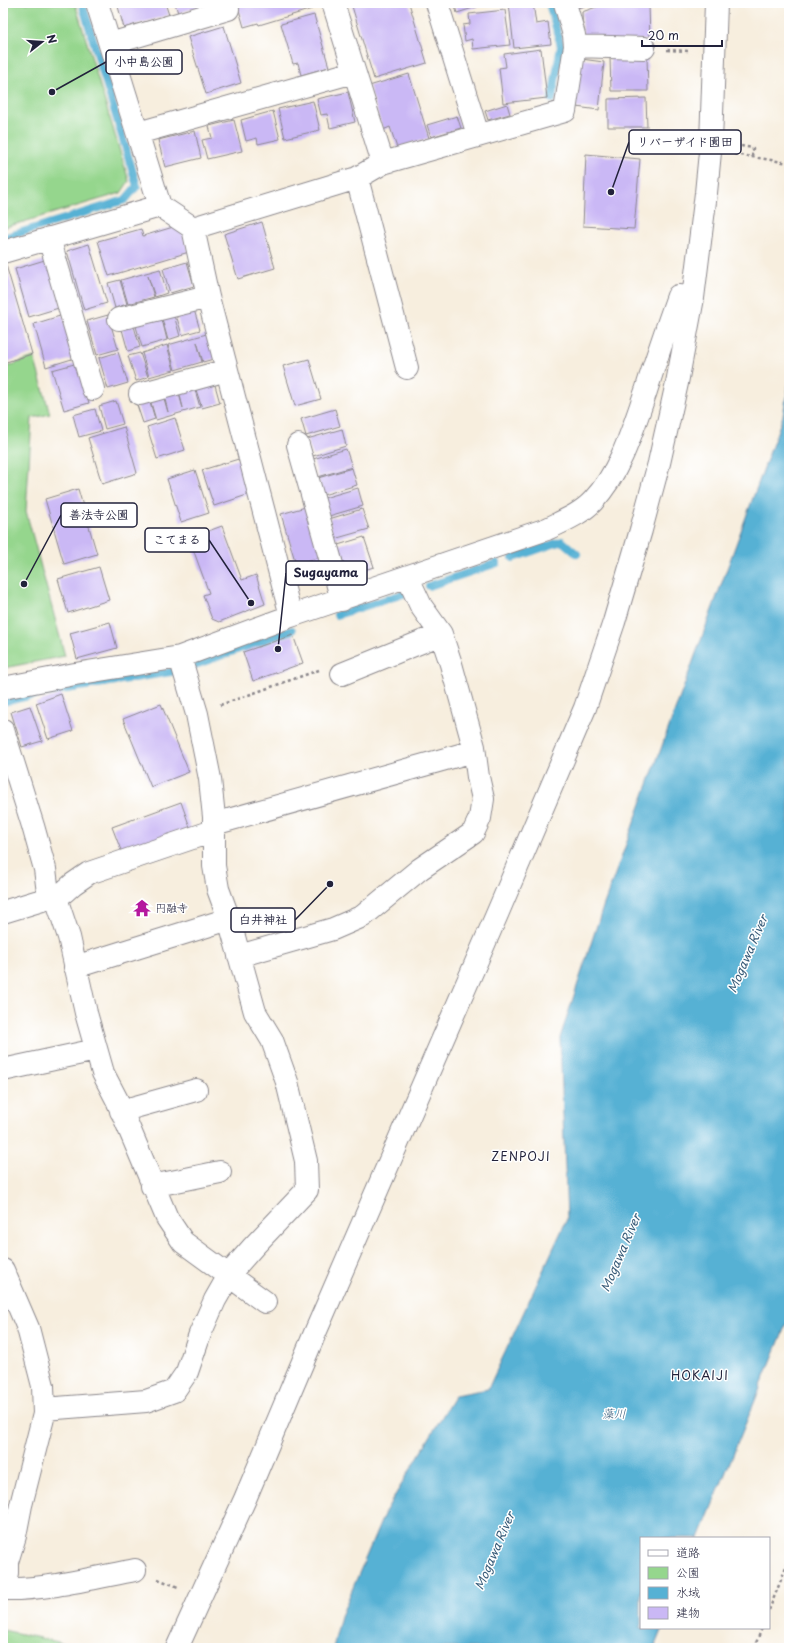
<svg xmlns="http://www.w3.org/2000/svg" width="792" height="1651" viewBox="0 0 792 1651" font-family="'Playpen Sans','Klee One',sans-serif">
	<rect width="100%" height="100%" fill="#fff"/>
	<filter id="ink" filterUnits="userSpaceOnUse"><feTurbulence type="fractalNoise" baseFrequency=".025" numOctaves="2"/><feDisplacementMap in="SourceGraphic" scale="8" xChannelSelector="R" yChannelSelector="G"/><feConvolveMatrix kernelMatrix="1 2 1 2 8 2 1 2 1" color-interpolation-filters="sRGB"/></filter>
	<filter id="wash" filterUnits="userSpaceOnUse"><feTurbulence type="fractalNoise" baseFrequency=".012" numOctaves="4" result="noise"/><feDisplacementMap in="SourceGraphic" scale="16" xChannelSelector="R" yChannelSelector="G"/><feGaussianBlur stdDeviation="0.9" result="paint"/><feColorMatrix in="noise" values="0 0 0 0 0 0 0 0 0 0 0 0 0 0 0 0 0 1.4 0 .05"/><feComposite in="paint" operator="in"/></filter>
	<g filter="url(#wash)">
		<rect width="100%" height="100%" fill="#f7eede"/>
		<path fill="#95d68d" stroke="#5c7c64" d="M3 3H75L129 181 121 193 3 228Z
			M34 357 50 414 32 418 26 511 65 656 4 668 3 664V368Z
			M3 1630 86 1648H3Z"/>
		<path fill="#56b1d4" stroke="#3c6a88" d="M789 381V1317L699 1538H641V1628H663L655 1648H333L341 1616 385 1512 455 1395 488 1389 567 1219 560 1038 603 907 783 416Z"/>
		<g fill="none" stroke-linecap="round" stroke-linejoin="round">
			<path stroke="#56b1d4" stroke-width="8" d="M549 3 561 46 552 99
				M3 238 125 200 137 186 82 3
				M513 558 562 541 577 554
				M429 586 497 563
				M337 615 406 593
				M189 667 292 630
				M6 701 42 693 177 671"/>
		</g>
		<g id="blocks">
			<path fill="#cab8f5" d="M117 3H165L169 15 124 28Z
				M175 3H211L178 13Z
				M237 3H310L312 9 259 25 258 23 244 27Z
				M351 3H409L427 63 374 79Z
				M454 3H489L457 13Z
				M509 3H533L536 24 548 22 551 44 514 48Z
				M577 3H594L578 8Z
				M602 5H649L650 40 583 41 582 12Z
				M505 10 510 45 473 49 472 39 465 41 463 25 470 24 469 14Z
				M314 15 329 67 301 75 298 63 293 64 281 24Z
				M224 26 241 83 206 94 188 37Z
				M541 49 547 98 503 103 499 68 506 67 504 54Z
				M647 57 648 91H611L610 58Z
				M581 59 604 62 599 110 576 107Z
				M409 74 429 138 397 148 390 127 383 130 369 86Z
				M348 92 355 122 330 128 327 114 321 115 317 99Z
				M646 98 647 127H608V99Z
				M313 101 320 130 285 138 278 109Z
				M507 104 510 114 488 120 485 111Z
				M273 111 280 139 258 144 257 138 246 141 241 120Z
				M457 116 461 128 431 137 427 125Z
				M234 120 242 151 207 159 202 140 212 138 209 126Z
				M195 131 201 158 165 167 158 140Z
				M586 154 640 159 634 229 583 226Z
				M262 222 275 268 238 279 224 234Z
				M180 225 189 252 109 276 98 241 141 229 143 236Z
				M89 244 107 303 84 310 67 251Z
				M48 259 62 307 29 317 15 269Z
				M187 262 194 286 170 293 163 269Z
				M6 265 32 354 3 363V266Z
				M160 269 167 293 155 297 148 276 154 297 128 304 121 280Z
				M120 280 127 304 115 308 108 283Z
				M193 306 200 330 182 335 175 311Z
				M173 312 180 336 168 340 162 319 167 340 142 347 135 323Z
				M63 315 75 358 46 367 34 324Z
				M108 315 118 349 97 355 87 321Z
				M133 323 140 347 128 351 121 326Z
				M210 333 217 358 203 362 197 342 202 362 175 370 168 345Z
				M167 345 174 370 149 377 142 353Z
				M118 352 128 383 108 389 99 358Z
				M140 353 148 377 136 381 128 356Z
				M309 359 321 399 295 406 283 366Z
				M78 363 89 403 64 410 52 370Z
				M213 378 220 403 202 408 194 384Z
				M193 383 200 407 156 420 149 396 162 392 168 412 163 391 177 387 183 408 178 387Z
				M148 395 155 419 143 423 135 399Z
				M116 401 123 424 105 429 99 406Z
				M95 409 101 431 79 437 73 415Z
				M335 409 340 426 306 436 301 419Z
				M175 418 185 450 157 459 147 427Z
				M124 427 137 473 102 484 88 438Z
				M342 429 346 446 313 456 307 439Z
				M346 449 352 467 318 477 313 459Z
				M242 458 253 493 214 506 202 470Z
				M352 468 357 485 323 495 318 478Z
				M195 470 209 513 181 522 167 479Z
				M358 488 363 506 329 516 324 498Z
				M78 489 97 554 64 564 45 499Z
				M309 506 324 556 296 564 281 514Z
				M362 509 369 529 334 539 329 519Z
				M222 526 242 580 256 575 265 604 219 622 212 619 203 595 209 593 189 538Z
				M364 537 374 567 347 575 338 545Z
				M99 567 109 600 68 613 58 579Z
				M110 622 117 648 77 659 70 633Z
				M293 635 303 663 253 681 243 652Z
				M61 694 73 731 48 739 36 703Z
				M161 704 189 772 151 787 123 719Z
				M30 706 42 741 22 747 11 712Z
				M181 802 192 833 124 858 112 827Z"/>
		</g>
	</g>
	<g filter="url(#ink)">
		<use href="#blocks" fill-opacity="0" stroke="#8c888c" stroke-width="1"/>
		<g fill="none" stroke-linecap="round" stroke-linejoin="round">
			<g stroke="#8c888c" stroke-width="24">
				<path id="minor" d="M97 3 160 206
					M333 3 383 163
					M437 3 478 135
					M110 44 228 9
					M575 46 644 48
					M138 133 354 72
					M357 178 407 368
					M193 228 208 297 291 616
					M49 238 93 389
					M3 252 160 206 193 228 357 178 383 163 565 111 575 46 574 35 565 3
					M119 319 208 297
					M140 394 227 370
					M298 445 342 600
					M342 674 441 634
					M3 688 75 674 180 657 291 616 547 529C563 521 581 514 593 501 621 471 633 428 646 391 656 359 667 327 678 296L693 298
					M3 730 33 826 45 869 48 893 58 904 69 937 86 1013 103 1073 117 1100 167 1218 183 1242 265 1302
					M214 824 474 751
					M3 912 52 897 64 892 73 884 89 873 213 831
					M239 956 333 929 363 916 420 869 473 833 480 818 483 799 478 777 474 747 451 664 441 634 421 606 408 578
					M75 967 229 919
					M3 1070 96 1050
					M121 1111 196 1090
					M152 1186 220 1172
					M3 1270 28 1328 43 1386 44 1414 21 1505 15 1536 7 1562V1573L3 1585
					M44 1409 146 1401 174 1391 187 1372 200 1334 215 1300 231 1272 253 1247 307 1190 306 1161 287 1082 272 1040 255 1012 229 919 218 889 214 866V817L210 779 197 714 180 657
					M3 1589C46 1590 93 1578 135 1570
					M177 1648 245 1499 315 1333 498 912 585 708 614 622 641 530 659 463 677 383 693 298 706 193 711 142 716 3"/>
			</g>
			<path stroke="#8c888c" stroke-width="2.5" stroke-dasharray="3 3" stroke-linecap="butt" d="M667 50 690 51
				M735 145 753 148 752 157
				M734 154 789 163
				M220 705 319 670
				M158 1579 178 1587
				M769 1610 789 1560
				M754 1648 762 1628"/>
			<use href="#minor" stroke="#fff" stroke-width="22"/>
		</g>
	</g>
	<defs>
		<g id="temple-bare" transform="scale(1.38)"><path d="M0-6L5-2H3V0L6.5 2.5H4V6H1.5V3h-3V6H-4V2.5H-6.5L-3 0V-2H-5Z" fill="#b5179e" stroke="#fff" stroke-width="2.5" paint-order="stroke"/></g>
	</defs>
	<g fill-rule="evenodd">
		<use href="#temple-bare" x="142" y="908"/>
	</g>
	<g text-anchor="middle" stroke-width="3" stroke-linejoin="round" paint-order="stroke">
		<g font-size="11" fill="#22223b" stroke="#fff" text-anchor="start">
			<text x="155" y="912">円融寺</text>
		</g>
		<g font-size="12" font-style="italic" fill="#375b78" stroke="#fff">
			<text transform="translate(748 954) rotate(-67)" y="4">Mogawa River</text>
			<text transform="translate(621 1253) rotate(-67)" y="4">Mogawa River</text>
			<text x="614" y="1418">藻川</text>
			<text transform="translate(495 1551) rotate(-67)" y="4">Mogawa River</text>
		</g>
		<g font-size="12" letter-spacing="1" fill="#22223b" stroke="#fff">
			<text x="521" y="1161">ZENPOJI</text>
			<text x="700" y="1380">HOKAIJI</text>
		</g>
	</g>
	<path fill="none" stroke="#22223b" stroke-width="1.5" d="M52 92L106 62M611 192L629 142M24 584L61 515M251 603L209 540M278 649L286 573M330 884L295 920"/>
	<g fill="#22223b" stroke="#fff" stroke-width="1.5">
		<circle cx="52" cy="92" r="4"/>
		<circle cx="611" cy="192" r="4"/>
		<circle cx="24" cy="584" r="4"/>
		<circle cx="251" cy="603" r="4"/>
		<circle cx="278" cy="649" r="4"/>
		<circle cx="330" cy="884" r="4"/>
	</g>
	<g fill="#fff" stroke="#22223b" stroke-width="1.5">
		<rect x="106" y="50" width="76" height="24" rx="4"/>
		<rect x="629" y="130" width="112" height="24" rx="4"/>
		<rect x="61" y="503" width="76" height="24" rx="4"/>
		<rect x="145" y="528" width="64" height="24" rx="4"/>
		<rect x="286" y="561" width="81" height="24" rx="4"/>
		<rect x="231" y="908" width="64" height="24" rx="4"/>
	</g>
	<g font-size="12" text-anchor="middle" font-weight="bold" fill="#22223b">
		<text x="144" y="66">小中島公園</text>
		<text x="685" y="146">リバーザイド園田</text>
		<text x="99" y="519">善法寺公園</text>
		<text x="177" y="544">こてまる</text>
		<text x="326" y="577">Sugayama</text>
		<text x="263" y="924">白井神社</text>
	</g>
	<rect width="792" height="1651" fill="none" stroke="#fff" stroke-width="16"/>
	<rect x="640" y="1537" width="130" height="92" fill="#ffffff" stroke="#a7a7b1"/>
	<rect x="648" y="1550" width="20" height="6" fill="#ffffff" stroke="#a7a7b1"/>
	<text x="676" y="1557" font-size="12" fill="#22223b">道路</text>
	<rect x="648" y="1567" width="20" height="12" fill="#95d68d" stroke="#a7a7b1"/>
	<text x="676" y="1577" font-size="12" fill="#22223b">公園</text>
	<rect x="648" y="1587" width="20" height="12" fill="#56b1d4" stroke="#a7a7b1"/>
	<text x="676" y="1597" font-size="12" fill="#22223b">水域</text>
	<rect x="648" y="1607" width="20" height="12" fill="#cab8f5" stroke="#a7a7b1"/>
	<text x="676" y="1617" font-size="12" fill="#22223b">建物</text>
	<g transform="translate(42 42) rotate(73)" stroke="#ffffff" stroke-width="3" paint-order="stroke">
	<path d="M0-3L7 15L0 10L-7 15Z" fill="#22223b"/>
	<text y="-6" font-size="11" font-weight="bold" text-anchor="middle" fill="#22223b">N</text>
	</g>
	<path d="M642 40v6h80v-6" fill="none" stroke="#22223b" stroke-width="2"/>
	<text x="648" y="40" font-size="12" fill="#22223b" stroke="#ffffff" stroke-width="3" paint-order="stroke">20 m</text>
</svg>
